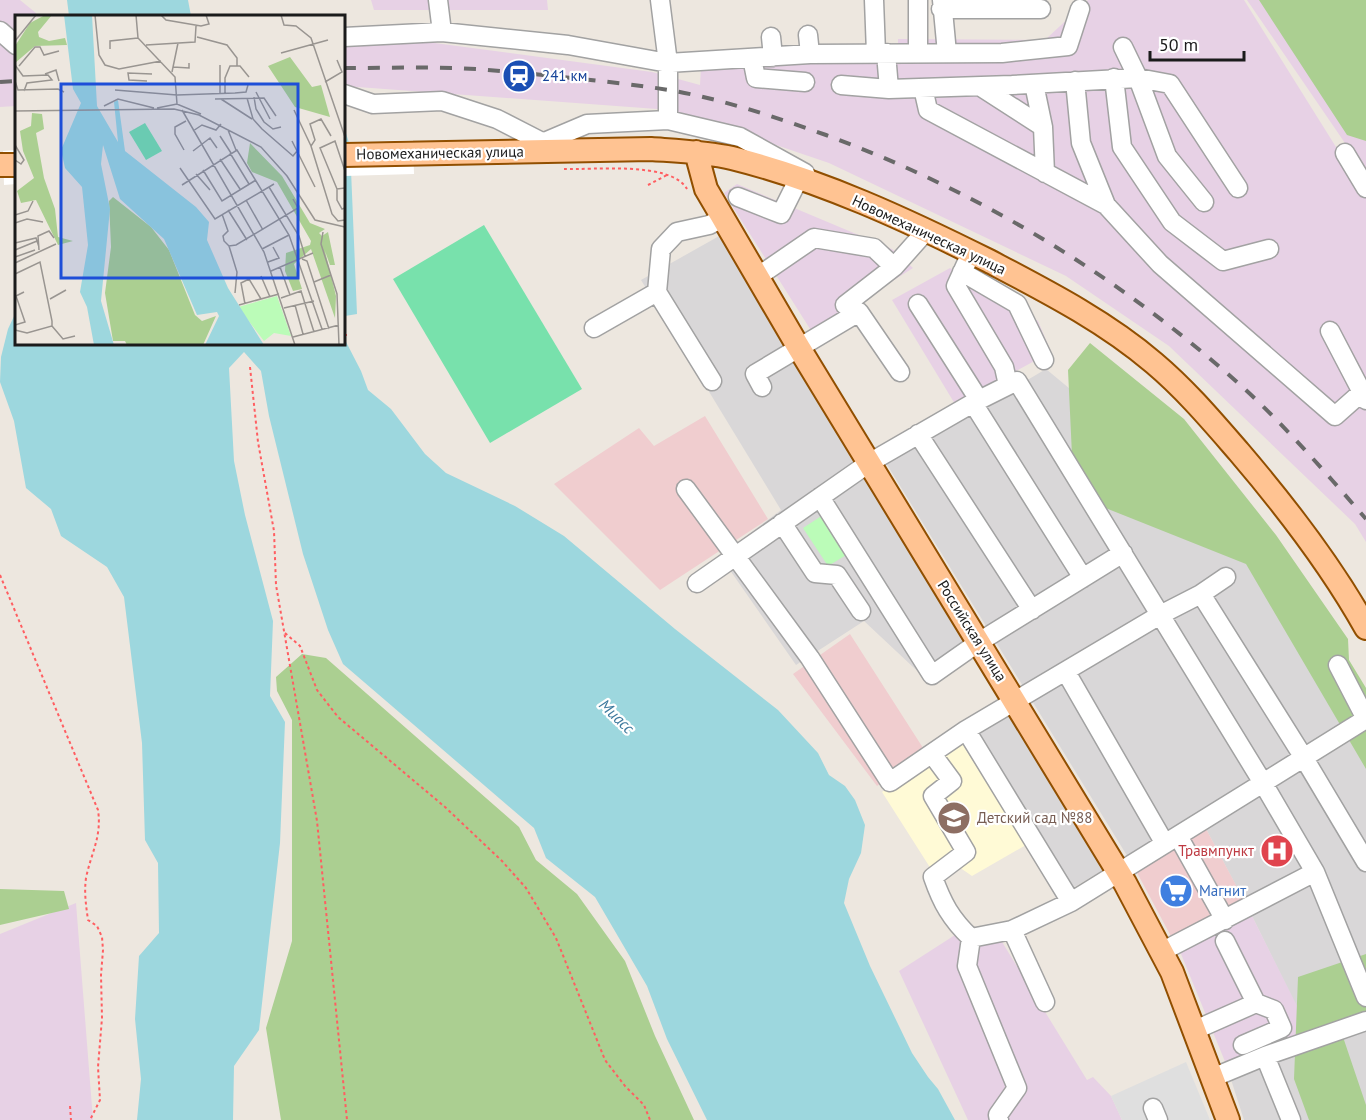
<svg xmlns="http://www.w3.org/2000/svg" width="1366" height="1120" viewBox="0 0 1366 1120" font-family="'PT Sans',sans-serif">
	<rect width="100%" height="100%" fill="#ede7df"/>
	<path fill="#d9d7d8" d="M721 235 975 653 928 681 864 621 796 665 720 556 781 510 641 280Z
		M1046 369 1253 541 1366 751V1120H1244L1226 1064 1308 1030 1250 912 1205 827 1134 867 886 463Z
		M1009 709 1103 870 1056 898 1026 845 959 739Z"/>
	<path fill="#f0cdcf" d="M705 416 768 519 660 590 554 484 639 428 654 446Z
		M850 634 925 751 877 786 793 674Z
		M1205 827 1246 904 1174 942 1134 867Z"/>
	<path fill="#e7d1e5" d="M0 0H20L36 13 37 16H16V106L0 107Z
		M371 0H547L548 10H374Z
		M1088 0H1244L1366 195V542L1355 524 1169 346 1066 276 829 163 694 117 657 109 344 86V43L427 42 652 72 700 85 701 67 898 61V39L1045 40Z
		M1247 0H1366V176L1347 146Z
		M737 184 892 249 913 268 812 332 724 193Z
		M950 268 1038 321 1051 352 955 404 892 300Z
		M76 903 93 1120H0V934Z
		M1250 912 1309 1030 1226 1064 1179 949Z
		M955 935 965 945 979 946 999 937 1087 1080 1093 1077 1111 1096 1122 1120H968L899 971Z"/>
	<path fill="#fffad6" d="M959 739 1026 845 972 876 946 858 931 869 882 792Z"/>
	<path fill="#abcf91" d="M1259 0H1366V141L1347 135Z
		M1090 343 1184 419 1276 535 1348 639 1349 660 1366 688V769L1246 564 1103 507 1072 455 1068 370Z
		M302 654 326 658 519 827 536 860 577 894 625 961 655 1036 694 1120H281L266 1028 292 941V720L277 691 276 677Z
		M0 889 64 891 69 909 0 925Z
		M1366 954V1028L1343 1037 1366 1105V1120H1309L1294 1079 1298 977Z"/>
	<path fill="#bbfcb8" d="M823 515 848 554 828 566 803 528Z"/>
	<path fill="#78e1ac" d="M484 225 582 389 490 443 393 279Z"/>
	<path fill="#dfdfdf" d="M1186 1062 1210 1120H1122L1111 1096Z"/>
	<path fill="#9dd7de" d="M67 0H188L191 16H69Z
		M344 127 350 146 357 314 345 316 344 338 361 371 368 390 391 409 425 454 446 473 515 506 564 536 675 629 778 710 818 753 829 775 845 786 855 800 865 825 861 853 849 879 844 903 870 966 912 1053 928 1077 938 1089 955 1120H707L667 1039 647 986 595 897 546 858 534 828 343 664 328 630 303 554 269 416 261 371 244 352 229 368 234 461 245 515 273 621 270 696 285 722 280 843 259 1030 234 1066 233 1120H137L141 1079 135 1019 139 956 159 933 158 863 145 840 142 743 124 597 107 567 61 536 51 509 26 488 14 421 0 382 1 357 8 329 16 312V344H344Z"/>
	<path fill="#fff" d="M413 140 414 174 344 176V142Z
		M16 150V184L4 185 3 151Z"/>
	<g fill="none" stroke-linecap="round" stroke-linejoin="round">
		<g stroke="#a2a2a2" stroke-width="21">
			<path id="minor" d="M438 0 442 32
				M660 0 668 63V120
				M874 0 876 53
				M942 0 947 53
				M941 9H1041
				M0 31 16 45
				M808 35 810 54
				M344 37 442 32 568 45 668 63 810 54 1002 53 1068 46 1080 9
				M771 37 773 57
				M1123 47 1138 78 1167 156 1204 202
				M918 53V0
				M752 58 756 78 805 82
				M1114 78 1122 147 1172 222 1223 261 1269 249
				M1075 81 1081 143 1106 205 1160 264 1335 416 1362 392
				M1034 84 1043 127 1045 173
				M841 85 889 89 886 53
				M981 87 1043 127
				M923 88 928 110 1106 205
				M889 89 1012 85 1138 78 1170 84 1238 188
				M344 94 373 104 442 101 497 119 544 143
				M528 149 587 124 668 120 740 137 805 173
				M1345 153 1366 188
				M738 197 781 214 799 178
				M971 253 956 286 1004 367 1008 385
				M962 272 1017 304 1044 360
				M757 277 814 238 874 248 894 267 926 231
				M918 304 979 400
				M845 305 894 267
				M594 328 657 292
				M1330 331 1366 400
				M712 381 657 292 661 249 677 232 709 225 723 218
				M762 387 755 374 859 312 900 372
				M973 403 1083 578
				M918 434 1032 610
				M686 489 810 658 890 782 966 730 1160 615 1201 594 1226 577
				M820 497 932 675 979 642 1123 553
				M782 523 815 573 837 575 861 611
				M697 583 869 463 973 403 1017 381 1263 783 1315 872 1366 997
				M1201 594 1304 758 1366 862
				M1066 672 1165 844
				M966 730 1071 902
				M932 754 952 781 933 796 966 852 933 877C942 903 951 919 971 938L1012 930 1071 902 1366 719 1338 665
				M1178 836 1225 920
				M1012 930 1045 1002
				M971 938 967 966 1017 1088 998 1115 999 1120
				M1161 952 1315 872
				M1195 1030 1256 1003 1225 941
				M1243 1045 1282 1028 1274 1010 1256 1003
				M1265 1056 1291 1120
				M1212 1078 1265 1056 1366 1021
				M1153 1108 1158 1120"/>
		</g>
		<g stroke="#914f00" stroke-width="26">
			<path id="major" d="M696 152 706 189 716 206 799 348 1125 883 1172 972 1228 1120
				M344 155 651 149C679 151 706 152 732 158 821 180 907 220 989 261 1046 291 1105 321 1154 363 1186 390 1212 421 1239 452 1286 507 1331 565 1366 628
				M0 165H16"/>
		</g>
		<path stroke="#ff5e61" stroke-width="2" stroke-dasharray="3 3" stroke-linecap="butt" d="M564 169C593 170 671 161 687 189
			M648 185 667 175
			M344 335H348
			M250 367 258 442 274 531 276 585 317 821 347 1120
			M0 575 98 810C102 837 91 853 86 878 84 893 86 905 88 920L97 926 102 937 103 950 101 975 102 1018 98 1067 100 1100 90 1120
			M285 633 300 646 317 690 338 717 445 807 502 861 526 888 556 938 605 1060 625 1086 644 1105 650 1120
			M70 1106 71 1120"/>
		<use href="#minor" stroke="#fff" stroke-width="18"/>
		<use href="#major" stroke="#ffc392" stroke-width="22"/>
		<path stroke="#696969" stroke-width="4" stroke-dasharray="12 12" stroke-linecap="butt" d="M344 68C380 68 417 67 454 68 487 69 520 73 553 76 592 80 631 84 669 90 722 99 775 117 826 135 978 191 1117 275 1238 383 1284 424 1325 472 1366 519
			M0 82 16 81"/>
	</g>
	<defs>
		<g id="station-disc" transform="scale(1.725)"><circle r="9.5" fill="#1a4fb4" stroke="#fff"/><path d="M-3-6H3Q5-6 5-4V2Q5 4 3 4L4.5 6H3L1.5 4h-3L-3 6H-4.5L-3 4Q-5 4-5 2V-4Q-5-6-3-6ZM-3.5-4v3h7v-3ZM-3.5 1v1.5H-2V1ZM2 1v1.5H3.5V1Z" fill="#fff"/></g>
		<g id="school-disc" transform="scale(1.725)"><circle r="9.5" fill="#8d6e63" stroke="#fff"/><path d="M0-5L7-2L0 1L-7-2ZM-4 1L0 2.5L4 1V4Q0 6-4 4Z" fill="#fff"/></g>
		<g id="hospital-disc" transform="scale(1.725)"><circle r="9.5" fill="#e0444e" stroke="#fff"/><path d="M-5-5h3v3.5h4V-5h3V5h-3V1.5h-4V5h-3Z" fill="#fff"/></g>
		<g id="supermarket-disc" transform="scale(1.725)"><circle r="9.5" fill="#3f7fe0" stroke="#fff"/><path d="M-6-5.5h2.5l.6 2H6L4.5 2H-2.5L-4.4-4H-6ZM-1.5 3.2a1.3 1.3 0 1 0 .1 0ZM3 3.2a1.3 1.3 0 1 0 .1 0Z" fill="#fff"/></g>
	</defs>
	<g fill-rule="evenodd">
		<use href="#station-disc" x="519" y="76"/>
		<use href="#school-disc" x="954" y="818"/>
		<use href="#hospital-disc" x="1277" y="851"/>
		<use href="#supermarket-disc" x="1176" y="891"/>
	</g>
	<g text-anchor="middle" stroke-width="4.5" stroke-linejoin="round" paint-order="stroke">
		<g font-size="15" fill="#164399" stroke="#fff" text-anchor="start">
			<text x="542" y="81">241 км</text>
		</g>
		<g font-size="15" fill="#1b1b1b" stroke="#fff">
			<text transform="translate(440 153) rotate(-1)" y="5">Новомеханическая улица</text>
			<text transform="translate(929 235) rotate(25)" y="5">Новомеханическая улица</text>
			<text transform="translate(972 631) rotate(58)" y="5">Российская улица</text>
		</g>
		<g font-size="15" fill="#785e54" stroke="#fff" text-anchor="start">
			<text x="977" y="823">Детский сад №88</text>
		</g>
		<g font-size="15" fill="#be3a42" stroke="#fff" text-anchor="end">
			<text x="1254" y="856">Травмпункт</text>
		</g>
		<g font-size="15" fill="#366cbe" stroke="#fff" text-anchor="start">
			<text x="1199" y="896">Магнит</text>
		</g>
		<g font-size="16" font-style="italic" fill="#3f7a9e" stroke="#fff">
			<text transform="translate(617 716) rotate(44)" y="6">Миасс</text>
		</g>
	</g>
	<g transform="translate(15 15)">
		<rect width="330" height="330" fill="#ede7df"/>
		<path d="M30 0H37L23 17 24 22 34 26 50 23 52 30 20 31 0 48V31L15 8ZM275 42 297 72 306 70 315 102 280 92 253 51ZM17 98 27 99 29 114 21 118 29 163 40 194 43 222 58 226 43 230 21 185 6 188 2 176 19 163 8 136 5 116 16 111ZM235 128 267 161 295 208 310 214 304 218 307 221 313 217 320 250H315L310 236 321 281 320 303 296 234 279 249 287 274 278 276 270 256 271 238 295 230 296 226 262 167 237 157 232 148ZM98 182 136 212 154 235 180 300 187 306 201 301 188 330H112L110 326H98L90 278 96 232 94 186Z" fill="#abcf91"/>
		<path d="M262 281 276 321 259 318 249 326 223 292Z" fill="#bbfcb8"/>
		<path d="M130 108 147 136 131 145 114 117Z" fill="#78e1ac"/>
		<path d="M49 0H77L82 91 103 127 99 87 103 85 110 136 181 192 194 207 192 225 213 273 249 330H190L204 301 202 297 182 300 149 224 105 184 88 130 86 149 95 194 86 286 99 330H79L72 292 65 277 73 230 67 172 50 153 46 135 66 88 58 74Z" fill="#9dd7de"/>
		<path fill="none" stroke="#999591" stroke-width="1.5" d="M80 0 84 40 90 50 104 54 146 46M121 0 123 23 160 62 162 89M146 0 151 5 186 11 194 9 191 0M266 0 269 10 281 11 296 23 330 122M182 22 212 30 222 43V51M0 26 21 0M131 30 180 27 181 11M95 34V26L123 23M266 38 313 25M0 50 8 61 33 60 37 65 12 68 9 76M4 51 20 32H25L29 40 44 36M158 52 174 53V48M157 57 163 28M30 59 41 55 44 66M0 66 3 75 43 74 49 77M132 66 114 65 113 58 137 59M310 67 327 57 322 45M100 75 162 80 220 78 231 77 233 70M241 77 255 104M205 78V50M210 78V63L215 51H225L234 62M239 82 241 94 249 107 258 114 266 112M232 83 238 104 247 114 278 141 282 136M200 84 249 83 261 101M206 84 237 104M89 91 103 84 139 93M142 93 162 89 186 99M167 95 249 237 280 330M279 95 296 131M0 96 159 94 184 100 246 132 272 161 300 205 330 212M213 115 221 135M178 116 187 110 201 115 206 109M205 121 216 138M316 121 306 104 295 109 300 125 296 131 317 199 323 206 330 205M277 126 300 172M0 130 9 145 6 149 0 145M169 135 160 119V112L171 106M178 136 195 123 202 133M215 138 234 169M205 144 225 174M165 153 200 204 259 169M188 155 207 186 241 165M330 156 320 126 305 133 322 174 330 173M181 159 195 175M167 170 222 135 274 220 307 314M254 172 284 221 290 241M322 174V185L327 194 330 193M231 185 248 215M213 195 232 225M207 199 213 216 208 221 209 226 214 231 221 230 283 193 278 184M0 200 13 196 18 186M0 208 12 204 28 207M308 217 306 229 322 279 324 330M0 228 21 223 24 232M214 231 222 257 220 278M247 234 274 220M0 235 22 226M24 235 23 221 34 216 39 223M0 242 20 235M287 244 292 246 314 314M253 247 264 243 258 232M0 248 41 229M265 252 275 280M256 256 298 238M0 259 25 247 37 306V311L12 318 0 315M246 261 255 282M299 267 316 260M266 283 286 276 299 317M35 284 51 275M230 289 226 268 234 264 246 284M224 290 264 279M280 290 288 319M269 293 299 286M0 310 10 307 1 281 9 277M37 311 48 324 60 321M278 322 324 310"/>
		<path fill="#1d4ed8" fill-opacity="0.15" stroke="#1d4ed8" stroke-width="3" d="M46 69H283V263H46Z"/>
		<rect width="330" height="330" fill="none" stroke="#1b1b1b" stroke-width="3"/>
	</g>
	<path d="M1150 51v9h94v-9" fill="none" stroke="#1b1b1b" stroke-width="3"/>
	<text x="1159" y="51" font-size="18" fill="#1b1b1b" stroke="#ffffff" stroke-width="4.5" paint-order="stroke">50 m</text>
</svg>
